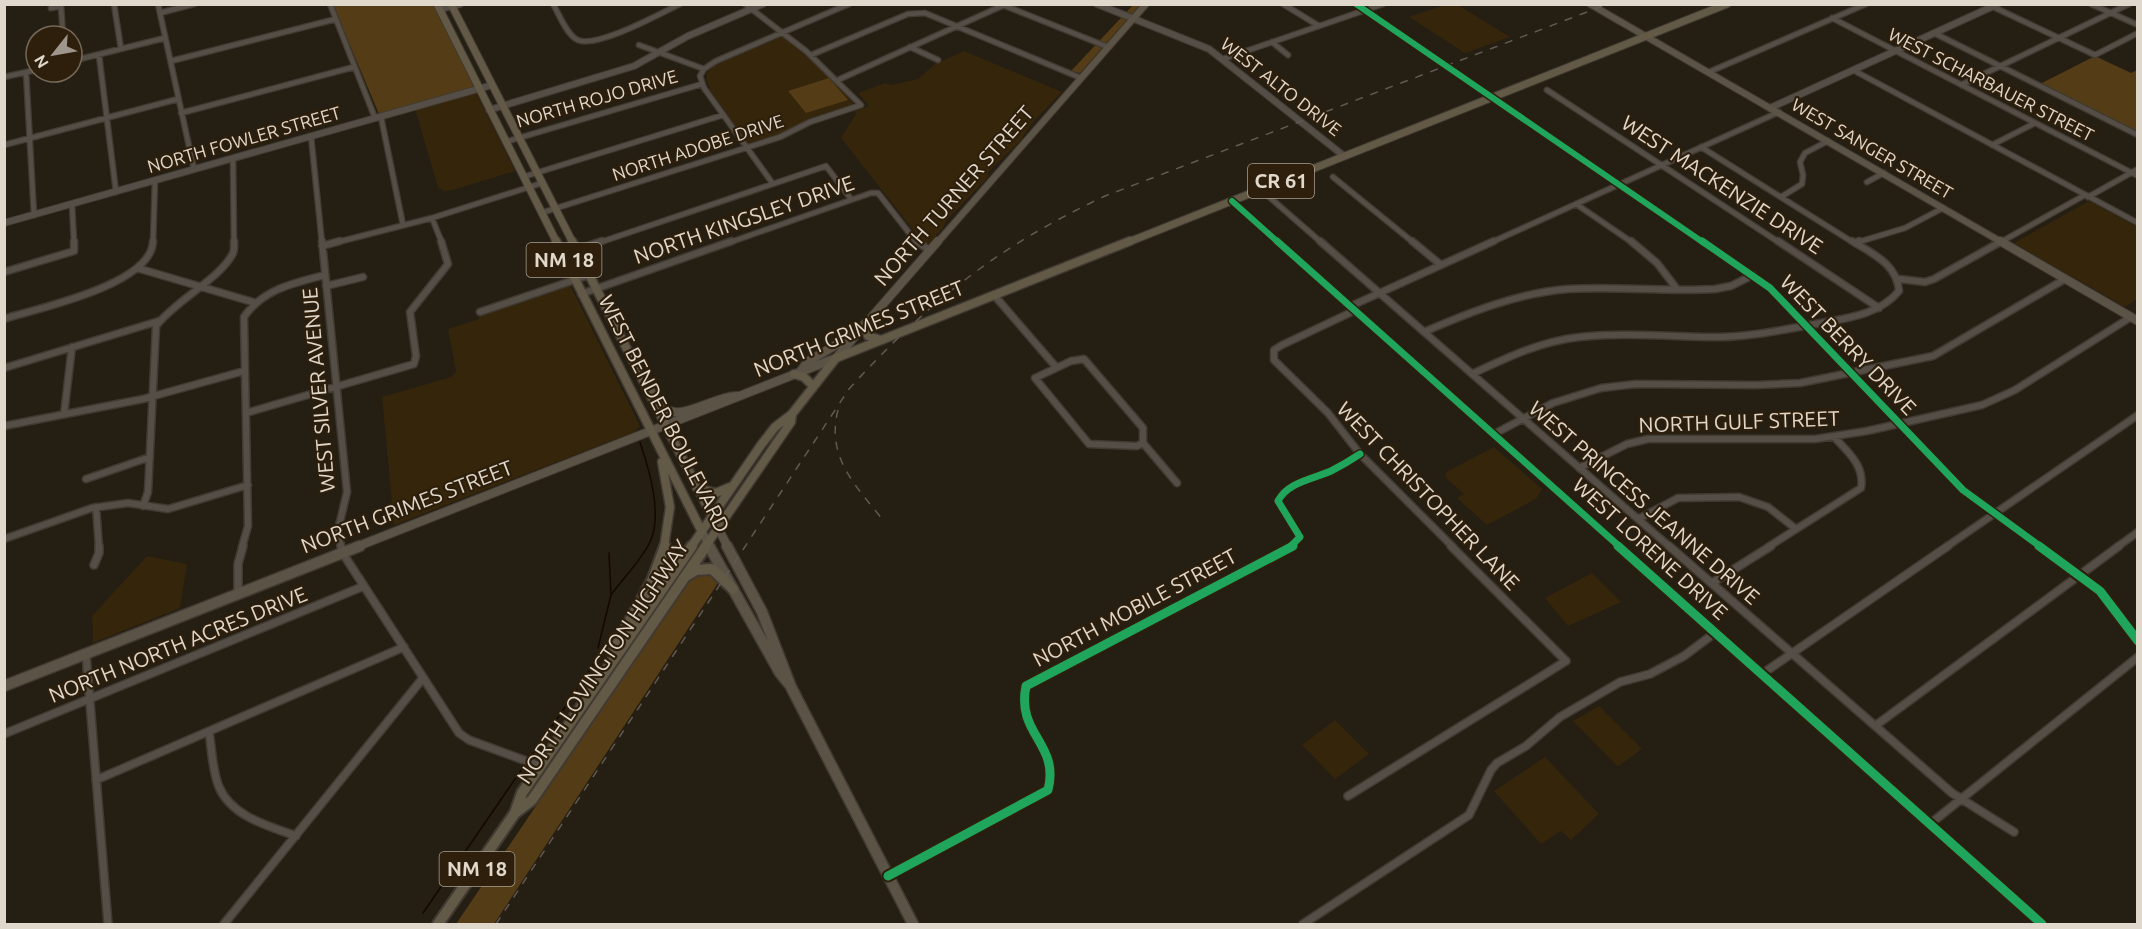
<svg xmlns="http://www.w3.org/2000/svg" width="2142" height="929" viewBox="0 0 2142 929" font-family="Ubuntu,sans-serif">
	<rect width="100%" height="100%" fill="#251e13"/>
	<path fill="#35250b" d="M1445 5H1458L1510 37 1465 53 1409 17Z
		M783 36 834 80 854 105 813 119 787 132 748 143 710 90 706 78 707 73 717 64Z
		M964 51 1062 92 1033 122 1020 141 987 173 989 176 946 221 943 228 929 243 925 245 841 138 856 114 855 111 869 106 858 93 885 83 891 85 918 79 935 64Z
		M476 93 515 171 453 190 443 191 438 187 415 109Z
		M2089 201 2137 227V299L2125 307 2014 243Z
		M570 285 640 426 634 432 394 525 382 397 451 377 456 372 448 329 479 319 478 315Z
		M1494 447 1542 489 1536 499 1487 525 1457 498 1464 494 1446 478V472Z
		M147 556 187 564 180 608 93 643 92 616Z
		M1592 573 1621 602 1568 626 1545 598Z
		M1599 706 1642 749 1620 765 1617 766 1573 721Z
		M1335 720 1369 754 1335 779 1302 745Z
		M1545 757 1599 814 1571 840 1561 831 1541 844 1494 791Z"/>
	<path fill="#543c16" d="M333 5H434L474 87 379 114Z
		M1133 5H1140L1080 73 1071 71Z
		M2095 56 2131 73 2137 70V133L2040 84Z
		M829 78 848 100 806 113 788 91Z
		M709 571 720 580 494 924H456L685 586 694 576Z"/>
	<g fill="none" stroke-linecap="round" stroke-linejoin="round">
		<path stroke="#150702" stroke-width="1.5" d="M611 595C623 578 641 561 650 542 663 515 649 469 640 442
			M598 648 611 595 609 553
			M585 678 593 665
			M529 759 577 690
			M423 913 526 763"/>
		<g stroke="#403a32" stroke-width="7">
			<path id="minor-far2" d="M114 4 121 49
				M158 4 194 169
				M330 4 375 118
				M553 4C559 14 566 33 576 39 593 51 661 13 680 4
				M1283 4 1319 26
				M1356 4 1704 243
				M1987 4 2095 55 2138 33
				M2091 4 2138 25
				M1003 5 1108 47
				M51 8 61 6 63 36
				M160 13 194 4
				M1832 18 2138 176
				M1934 33 2138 135
				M50 34 62 31
				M1272 42 1288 55
				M639 45 704 69
				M910 47 938 60
				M99 55 116 192
				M811 55 908 14 925 13 1081 78
				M1223 59 1383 4
				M72 61 165 38
				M171 61 336 19
				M1853 70 2138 223
				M26 72 34 215
				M1709 72 1866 4
				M4 77 36 70
				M840 79 1004 5
				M1961 85 2129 4
				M1547 90 1780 243
				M181 113 354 67
				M381 117 403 225
				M311 136 322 243
				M505 142 702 84
				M4 145 178 99
				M1992 145 2035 123
				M1701 147 1854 243
				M233 158 234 243
				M523 177 723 115
				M1333 177 1414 243
				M1867 182 1884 173
				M773 184 704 88 700 76 704 69 716 61 849 4
				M1260 189 1322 243
				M1781 197 1802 184 1803 175 1800 162 1805 153 1828 141
				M2088 197 2138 169
				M1232 201 1279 243
				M72 204 74 243
				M1576 204 1633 243
				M541 213 780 137 810 122 861 105 806 51 745 4
				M432 218 442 243
				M153 243 155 180
				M334 243 432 218 542 183
				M598 243 826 166 851 199
				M728 243 871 193H878L917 243
				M1490 243 1779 112
				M1855 243 1905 228 1943 208
				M1999 243 2085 195"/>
		</g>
		<g stroke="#403a32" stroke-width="9">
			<path id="minor-far1" d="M322 241 347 492 338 530 341 547
				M916 241 929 250
				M1277 241 1620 547
				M1320 241 1670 547
				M1412 241 1441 265
				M1631 241 1657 263 1677 289
				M1702 241 1770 288 1963 490 2041 547
				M1778 241 1879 308
				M1855 243 1859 241
				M322 246 340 241
				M562 255 602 241
				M137 268 256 303
				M4 272 74 251V241
				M1899 279 1925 282 1934 279 2002 241
				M326 286 363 277
				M581 294 732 241
				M994 295 1056 367
				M1351 306 1494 241
				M1356 310 1282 345 1274 350V360L1328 413 1360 454 1453 547
				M480 312 589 275
				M4 319C38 308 152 285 153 241
				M1424 332C1470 312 1518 293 1568 289 1617 286 1666 292 1715 289L1731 286 1753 275
				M1084 359 1143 428V443L1137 446 1089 444 1035 378 1071 361Z
				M4 368 159 321
				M1472 374C1506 358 1541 341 1580 337 1627 332 1674 337 1721 337 1755 336 1788 329 1821 323 1849 318 1880 314 1899 291 1897 264 1873 254 1852 241
				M246 413 414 364 416 356 410 312 448 264 441 241
				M64 414 72 347
				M4 426 143 399 244 371
				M1494 434 1553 403 1601 388 1636 384 1756 385 1800 383 1933 356 2065 279
				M1143 443 1177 483
				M1579 468 1627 444 1648 439H1815L1867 431 1982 405 2015 390 2131 317
				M86 479 150 457
				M143 506 148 492 156 326C176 300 218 280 232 255 235 251 234 246 234 241
				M96 507 99 547
				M1638 519 1678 498 1739 497 1768 507 1796 529
				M4 539 92 508 128 503 168 509 248 485
				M242 547 248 526 244 317C263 289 294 283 325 275
				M1290 547 1300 537 1278 501C1288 482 1313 479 1331 471 1341 466 1351 460 1360 454
				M1768 547 1861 488C1865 466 1848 452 1834 437
				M1946 547 2138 415
				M2117 547 2138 532"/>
		</g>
		<g stroke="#403a32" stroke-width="10">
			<path id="minor" d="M341 546 342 552 459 733 469 740 540 766
				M1618 546 2042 924
				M1669 546 1952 793 2014 832
				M2039 546 2100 591 2138 641
				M94 565 99 553V546
				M1712 583 1771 546
				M238 593V564L243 546
				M86 654 108 924
				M1762 674 1948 546
				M1875 726 2119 546
				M209 732C212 750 212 770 219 787 232 817 269 826 296 836
				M4 734 364 586
				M96 780 404 647
				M1348 796 1566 661 1451 546
				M1930 824 2138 657
				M888 876 1048 790C1060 743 1016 735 1026 686L1293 546
				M224 924 423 678
				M1303 924 1469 815 1491 770 1497 763 1526 746 1560 717 1620 682 1650 674 1684 656 1716 632"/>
		</g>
		<g stroke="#403a32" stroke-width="8">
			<path id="tertiary" d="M1097 4 1209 49 1344 156
				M440 9 460 4
				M1770 108 1998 4
				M489 110 634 66 688 36 763 4
				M4 223 492 85"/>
		</g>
		<g stroke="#403a32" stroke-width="8">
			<path id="secondary-far2" d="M1590 4 2003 243
				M937 243 1146 4"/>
		</g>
		<g stroke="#403a32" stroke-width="10">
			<path id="secondary-far1" d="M2000 241 2138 321
				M800 372 807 362 853 335
				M644 384C653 391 657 402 666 409 682 421 717 395 738 396
				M718 528 728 547
				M702 532 710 547
				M356 547 836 358 938 241"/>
		</g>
		<g stroke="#403a32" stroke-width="13">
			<path id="secondary" d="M709 546 780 673 789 684
				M727 546 762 612 791 687 913 924
				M4 686 360 546"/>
		</g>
		<g stroke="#403a32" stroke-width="9">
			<path id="primary-far2" d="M437 4 557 243
				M451 4 573 243
				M1126 243 1727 4"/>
		</g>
		<g stroke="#403a32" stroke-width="11">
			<path id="primary-far1" d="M556 241 702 532
				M572 241 718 528
				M865 324 868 336 881 340
				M794 374 804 377 813 386
				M662 462 670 507 664 547
				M697 488 716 493 730 487
				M691 547 761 445 775 427 792 414 836 358 1130 241
				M705 547 791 422 792 414"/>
		</g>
		<g stroke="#403a32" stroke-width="14">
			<path id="primary" d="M686 576 696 570 712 569 733 589
				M615 648 652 581 665 546
				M515 813 532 800 706 546
				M438 924 515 813 522 793 692 546"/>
		</g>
		<use href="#minor-far2" stroke="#544e46" stroke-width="4.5"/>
		<use href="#minor-far1" stroke="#544e46" stroke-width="6"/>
		<use href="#minor" stroke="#544e46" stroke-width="7"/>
		<use href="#tertiary" stroke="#544e46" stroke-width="6"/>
		<use href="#secondary-far2" stroke="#5b5446" stroke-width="6"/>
		<use href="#secondary-far1" stroke="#5b5446" stroke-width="8"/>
		<use href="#secondary" stroke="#5b5446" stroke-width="10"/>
		<use href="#primary-far2" stroke="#625946" stroke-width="7"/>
		<use href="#primary-far1" stroke="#625946" stroke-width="8"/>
		<use href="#primary" stroke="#625946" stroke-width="10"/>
		<path stroke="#605a53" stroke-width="1.5" stroke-dasharray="8 8" stroke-linecap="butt" d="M838 410C826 457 855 485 883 520
			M496 924 849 389C929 301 997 247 1105 196L1608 4"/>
		<g stroke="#2d1f0b" stroke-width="9">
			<path id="cycleway-far2" d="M1356 4 1704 243
				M1232 201 1279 243"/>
		</g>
		<g stroke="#2d1f0b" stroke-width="10">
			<path id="cycleway-far1" d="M1277 241 1620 547
				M1702 241 1770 288 1963 490 2041 547
				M1290 547 1300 537 1278 501C1288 482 1313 479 1331 471 1341 466 1351 460 1360 454"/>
		</g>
		<g stroke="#2d1f0b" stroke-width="13">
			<path id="cycleway" d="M1618 546 2042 924
				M2039 546 2100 591 2138 641
				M888 876 1048 790C1060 743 1016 735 1026 686L1293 546"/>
		</g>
		<use href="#cycleway-far2" stroke="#20a55d" stroke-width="6"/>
		<use href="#cycleway-far1" stroke="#20a55d" stroke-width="7"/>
		<use href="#cycleway" stroke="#20a55d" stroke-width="9"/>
	</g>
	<g text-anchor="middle" stroke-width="4.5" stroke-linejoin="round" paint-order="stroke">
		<g font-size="18" fill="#e1d8cc" stroke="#2d1f0b">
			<text transform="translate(1991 85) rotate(27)" y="6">WEST SCHARBAUER STREET</text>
			<text transform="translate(1281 87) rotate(38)" y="6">WEST ALTO DRIVE</text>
			<text transform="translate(597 99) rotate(-16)" y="6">NORTH ROJO DRIVE</text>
			<text transform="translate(244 140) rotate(-16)" y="6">NORTH FOWLER STREET</text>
			<text transform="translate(698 148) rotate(-18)" y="6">NORTH ADOBE DRIVE</text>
			<text transform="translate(1872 149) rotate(30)" y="6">WEST SANGER STREET</text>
		</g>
		<g fill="#2d1f0b" stroke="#aba092" stroke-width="1.5">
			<rect x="1248" y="164" width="66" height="34" rx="4.5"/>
			<rect x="526.5" y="243" width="75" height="34" rx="4.5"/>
			<rect x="439.5" y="852" width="75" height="34" rx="4.5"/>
		</g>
		<g font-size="20" font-weight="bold" fill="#e1d8cc">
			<text x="1281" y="188">CR 61</text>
			<text x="564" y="267">NM 18</text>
			<text x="477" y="876">NM 18</text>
		</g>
		<g font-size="21" fill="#e1d8cc" stroke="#2d1f0b">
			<text transform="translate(1722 185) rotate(33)" y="7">WEST MACKENZIE DRIVE</text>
			<text transform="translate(954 196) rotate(-49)" y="7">NORTH TURNER STREET</text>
			<text transform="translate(744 220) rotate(-19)" y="7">NORTH KINGSLEY DRIVE</text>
			<text transform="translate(859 329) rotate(-22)" y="7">NORTH GRIMES STREET</text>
			<text transform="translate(1848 345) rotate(46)" y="7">WEST BERRY DRIVE</text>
			<text transform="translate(319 390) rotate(-95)" y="7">WEST SILVER AVENUE</text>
			<text transform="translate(664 414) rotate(63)" y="7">WEST BENDER BOULEVARD</text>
			<text transform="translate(1739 422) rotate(-2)" y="7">NORTH GULF STREET</text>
			<text transform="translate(1428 496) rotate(46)" y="7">WEST CHRISTOPHER LANE</text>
			<text transform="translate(1644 503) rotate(41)" y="7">WEST PRINCESS JEANNE DRIVE</text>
			<text transform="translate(407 507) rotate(-21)" y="7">NORTH GRIMES STREET</text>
			<text transform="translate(1650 549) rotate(42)" y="7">WEST LORENE DRIVE</text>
			<text transform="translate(1135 608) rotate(-28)" y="7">NORTH MOBILE STREET</text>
			<text transform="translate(178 645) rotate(-22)" y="7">NORTH NORTH ACRES DRIVE</text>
			<text transform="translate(603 662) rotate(-56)" y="7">NORTH LOVINGTON HIGHWAY</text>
		</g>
	</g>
	<rect width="2142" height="929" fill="none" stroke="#e1d8cc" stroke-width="12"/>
	<g transform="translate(54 54) rotate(239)"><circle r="28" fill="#2d1f0b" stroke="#756958" stroke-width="1.5"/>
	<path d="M0-4.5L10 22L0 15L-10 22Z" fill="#9f978b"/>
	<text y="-9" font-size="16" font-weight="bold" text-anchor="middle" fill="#e1d8cc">N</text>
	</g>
</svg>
